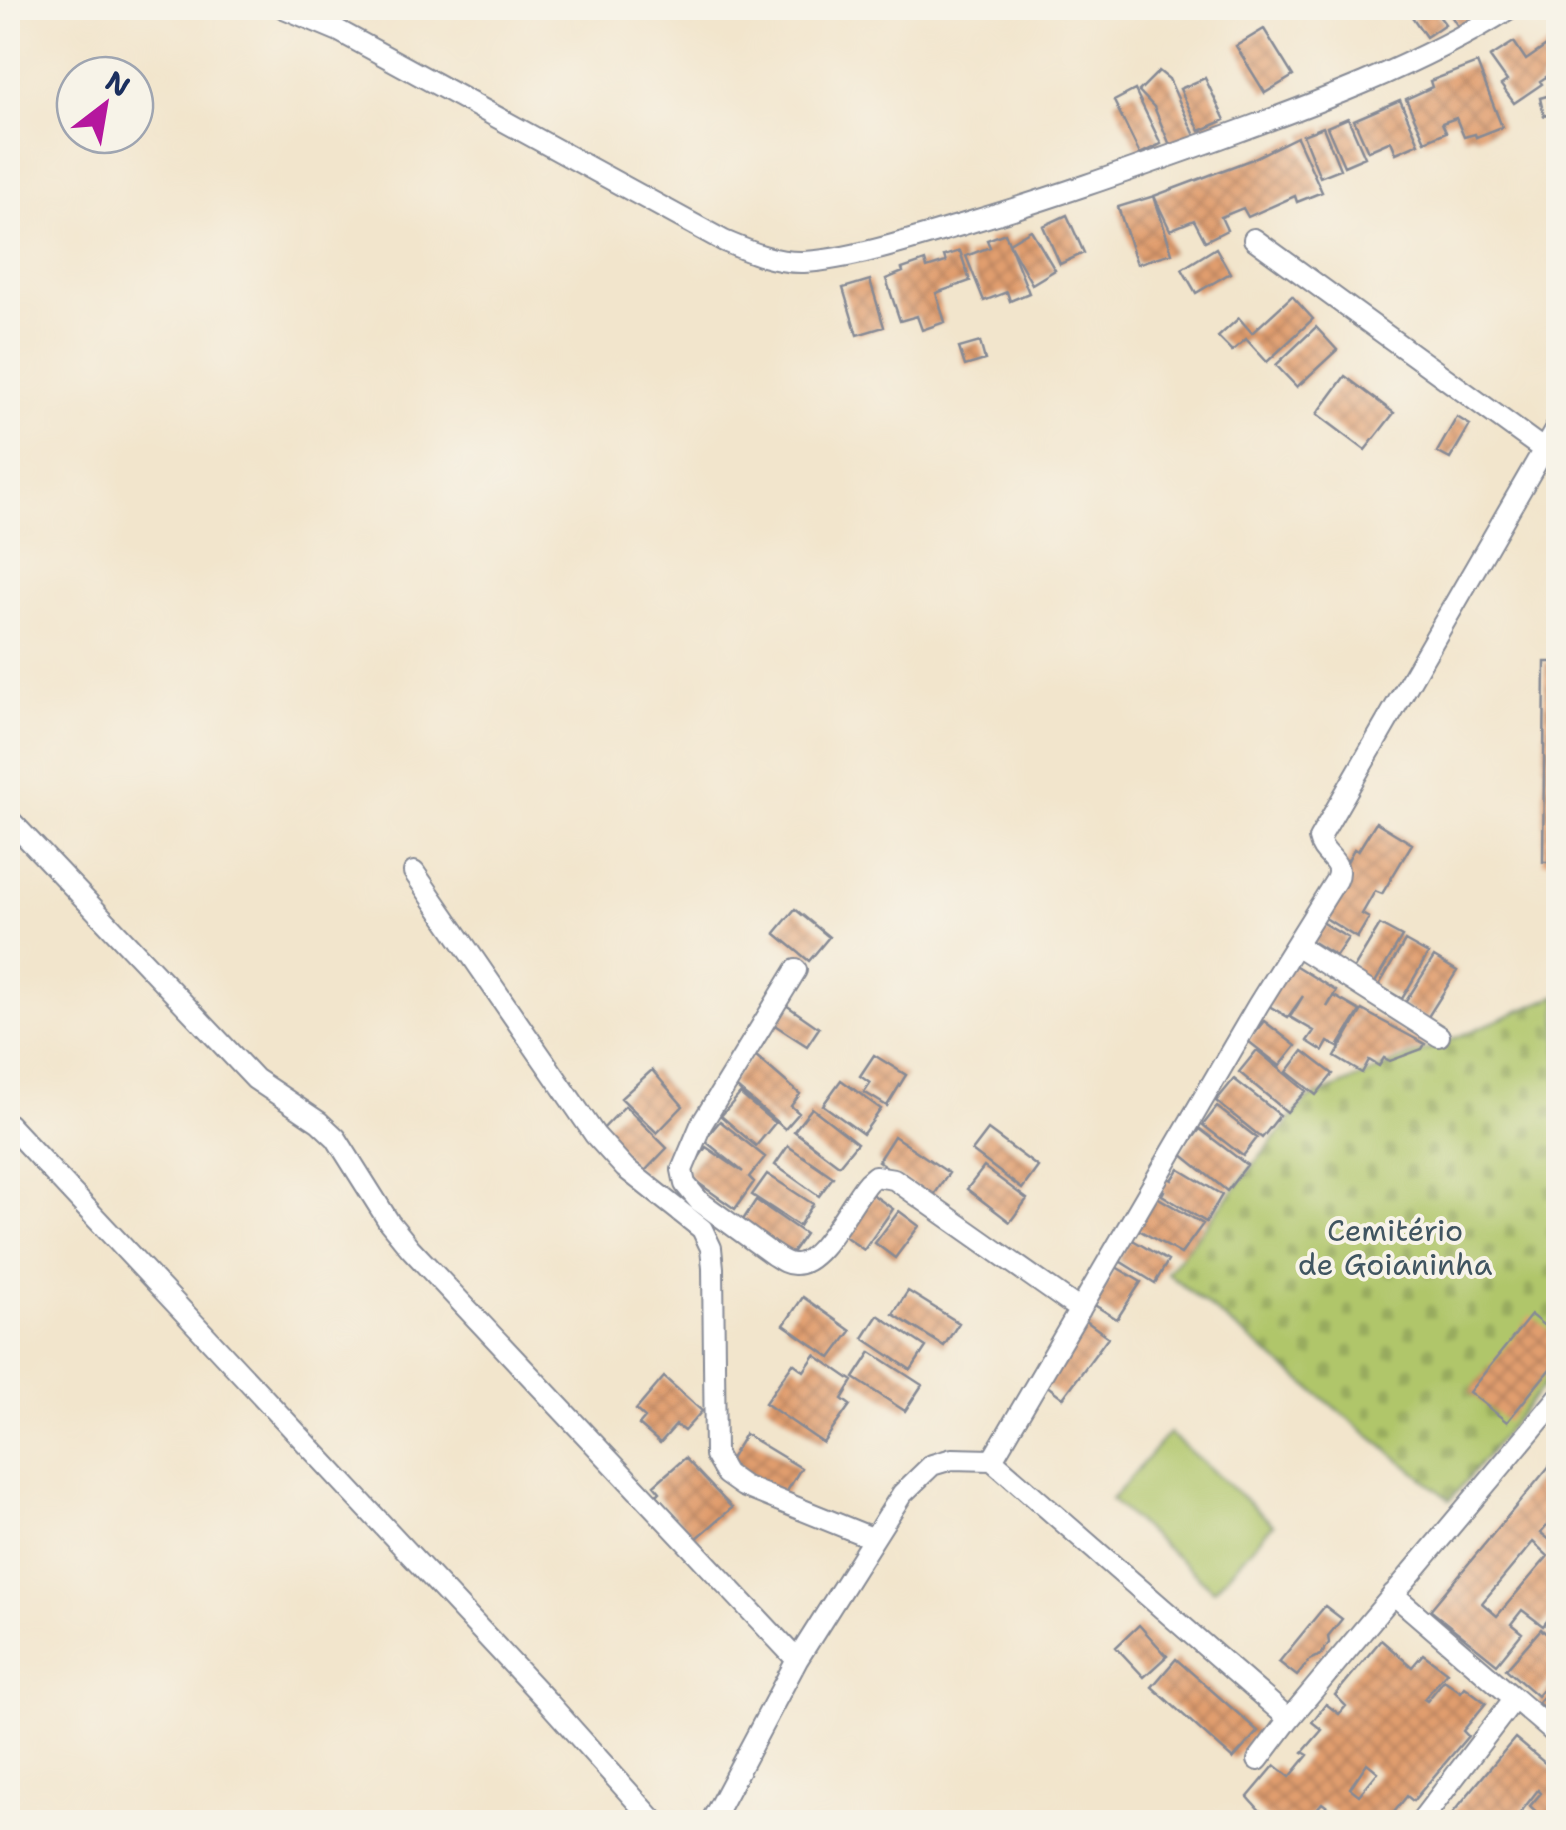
<svg xmlns="http://www.w3.org/2000/svg" width="1566" height="1830" viewBox="0 0 1566 1830" font-family="'Shantell Sans',sans-serif">
	<defs>
		<pattern id="cemetery-stones" width="16" height="16" patternUnits="userSpaceOnUse" patternTransform="scale(2.5)"><rect width="16" height="16" fill="#b0c66a"/><path d="M2 7V4a2 2 0 0 1 4 0v3zM10 15v-3a2 2 0 0 1 4 0v3z" fill="#97aa5e"/></pattern>
		<pattern id="building-cross-hatch" width="8" height="8" patternUnits="userSpaceOnUse" patternTransform="scale(2.5)"><rect width="8" height="8" fill="#e19e6e"/><path d="M0 0l8 8M0 8l8-8" fill="none" stroke="#b6815e"/></pattern>
	</defs>
	<rect width="100%" height="100%" fill="#f7f3e8"/>
	<filter id="ink" filterUnits="userSpaceOnUse"><feTurbulence type="fractalNoise" baseFrequency=".01" numOctaves="2"/><feDisplacementMap in="SourceGraphic" scale="20" xChannelSelector="R" yChannelSelector="G"/><feConvolveMatrix kernelMatrix="1 2 1 2 8 2 1 2 1" color-interpolation-filters="sRGB"/></filter>
	<filter id="wash" filterUnits="userSpaceOnUse"><feTurbulence type="fractalNoise" baseFrequency=".0048" numOctaves="4" result="noise"/><feDisplacementMap in="SourceGraphic" scale="40" xChannelSelector="R" yChannelSelector="G"/><feGaussianBlur stdDeviation="2.25" result="paint"/><feColorMatrix in="noise" values="0 0 0 0 0 0 0 0 0 0 0 0 0 0 0 0 0 1.4 0 .05"/><feComposite in="paint" operator="in"/></filter>
	<g filter="url(#wash)">
		<rect width="100%" height="100%" fill="#f2e5cc"/>
		<path fill="#b0c66a" stroke="#667a64" stroke-width="2.5" d="M1169 1433 1273 1524 1214 1590 1111 1500Z"/>
		<path fill="url(#cemetery-stones)" stroke="#667a64" stroke-width="2.5" d="M1558 995V1368L1450 1500 1167 1273 1306 1100Z"/>
		<g id="blocks">
			<path fill="url(#building-cross-hatch)" fill-rule="evenodd" d="M1406 8H1433L1445 24 1426 37Z
				M1446 8H1499L1487 15 1484 12 1459 28Z
				M1264 29 1293 76 1265 93 1236 46Z
				M1558 38V69L1540 81 1542 84 1514 103 1501 85 1507 81 1490 57 1514 42 1526 60Z
				M1477 63 1502 127 1476 137 1475 134 1464 137 1456 118 1442 123 1446 132 1425 141 1406 99 1432 87 1430 81Z
				M1159 71 1169 79 1197 140 1172 150 1154 107 1139 91Z
				M1205 78 1225 120 1200 131 1180 89Z
				M1135 90 1161 144 1140 154 1114 101Z
				M1558 93V111L1544 116 1540 98Z
				M1400 100 1419 143 1396 153 1391 141 1368 151 1354 120Z
				M1348 118 1365 157 1344 166 1327 127Z
				M1323 127 1340 169 1320 177 1303 135Z
				M1297 137 1322 192 1297 202 1295 196 1248 217 1243 208 1221 217 1227 230 1205 241 1194 220 1170 230 1154 196 1250 160Z
				M1558 153V204H1553L1550 155Z
				M1154 196 1172 253 1137 264 1118 207Z
				M1067 215 1084 253 1060 264 1043 226Z
				M1031 230 1055 270 1032 284 1009 243 1029 293 1010 301 1007 292 984 301 966 256 990 247 987 240 1005 233 1009 243Z
				M1216 248 1230 273 1196 293 1182 269Z
				M960 251 970 281 936 293 945 322 922 330 917 316 900 321 886 279 903 272 902 269 925 261 927 268 946 262 944 256Z
				M870 280 884 327 857 335 843 288Z
				M1292 296 1313 319 1267 362 1246 339 1232 351 1218 337 1239 318 1252 333Z
				M1316 327 1337 350 1297 387 1276 365Z
				M980 342 985 360 965 366 959 348Z
				M1345 376 1394 413 1365 450 1317 414Z
				M1457 417 1470 425 1450 459 1437 452Z
				M1545 662H1558V862H1543Z
				M1376 822 1412 844 1382 894 1375 891 1362 914 1369 918 1357 938 1319 914 1354 849 1358 851Z
				M795 909 829 937 809 961 775 933Z
				M1316 919 1348 938 1336 956 1305 937Z
				M1380 925 1402 937 1373 986 1351 973Z
				M1405 941 1428 954 1402 999 1379 985Z
				M1434 957 1457 971 1426 1020 1403 1006Z
				M1288 961 1336 991 1327 1007 1334 996 1360 1011 1338 1047 1328 1042 1323 1051 1307 1041 1314 1031 1290 1017 1303 996 1288 1017 1264 1003Z
				M786 1005 819 1028 807 1046 773 1024Z
				M1362 1010 1425 1044 1422 1049 1390 1061 1384 1058 1379 1066 1369 1060 1362 1073 1335 1057Z
				M1264 1021 1296 1046 1280 1066 1248 1041Z
				M1257 1050 1306 1091 1287 1112 1239 1072Z
				M1303 1051 1333 1074 1316 1095 1287 1072Z
				M755 1055 800 1094 791 1106 799 1113 785 1129 731 1083Z
				M874 1055 906 1075 887 1106 864 1092 870 1083 860 1076Z
				M652 1070 683 1106 657 1133 621 1098Z
				M1234 1079 1280 1115 1262 1138 1216 1101Z
				M841 1080 881 1109 863 1134 823 1105Z
				M740 1094 775 1123 756 1146 721 1116Z
				M625 1106 667 1148 643 1173 601 1131Z
				M1217 1107 1257 1138 1243 1156 1203 1125Z
				M812 1108 857 1143 839 1165 794 1131Z
				M720 1121 765 1157 749 1177 754 1182 735 1209 687 1175 706 1147 743 1172 704 1140Z
				M1200 1129 1247 1165 1227 1191 1181 1154Z
				M988 1130 1038 1167 1022 1189 972 1151Z
				M894 1136 949 1173 932 1198 878 1161Z
				M788 1146 833 1177 819 1196 775 1165Z
				M984 1167 1027 1199 1010 1222 967 1189Z
				M1179 1169 1222 1195 1206 1222 1162 1195 1164 1191 1156 1186 1163 1175 1172 1180Z
				M767 1174 813 1204 799 1226 752 1195Z
				M1150 1193 1203 1224 1181 1254 1132 1226Z
				M872 1194 893 1209 864 1250 843 1235Z
				M756 1200 805 1234 787 1260 739 1226Z
				M899 1211 919 1226 895 1258 875 1243Z
				M1131 1239 1168 1261 1155 1283 1118 1260Z
				M1116 1267 1141 1282 1117 1319 1093 1304Z
				M908 1291 959 1323 944 1346 893 1314Z
				M803 1297 851 1331 831 1358 784 1325Z
				M878 1315 926 1347 911 1370 863 1338Z
				M1531 1315 1558 1337V1359L1507 1422 1469 1392Z
				M1086 1321 1108 1337 1063 1398 1041 1381Z
				M871 1352 922 1385 905 1411 854 1378Z
				M815 1355 853 1381 842 1399 850 1405 823 1443 765 1403 793 1363 804 1371Z
				M664 1377 702 1411 684 1431 676 1425 660 1443 639 1425 645 1418 636 1410Z
				M745 1434 801 1468 783 1498 727 1464Z
				M685 1458 732 1508 696 1539 657 1495 660 1492 654 1485Z
				M1556 1458 1558 1460V1512L1541 1533 1555 1544 1558 1540V1607L1543 1626 1522 1610 1511 1624 1522 1633 1497 1664 1430 1610ZM1533 1542 1548 1556 1497 1616 1482 1603Z
				M1325 1606 1342 1619 1328 1636 1329 1643 1321 1655 1310 1660 1297 1676 1279 1662Z
				M1139 1625 1167 1656 1144 1677 1116 1647Z
				M1541 1629 1558 1644V1671L1537 1696 1506 1669Z
				M1381 1640 1412 1667 1423 1654 1447 1672 1424 1699 1427 1701 1444 1680 1461 1692 1465 1687 1486 1703 1463 1731 1468 1736 1413 1801 1407 1796 1386 1822H1327L1335 1813 1322 1803 1306 1822H1270L1248 1797 1275 1765 1290 1777 1308 1755 1303 1752 1322 1730 1312 1722 1326 1704 1339 1714 1346 1706 1335 1695ZM1367 1763 1378 1772 1359 1795 1350 1788Z
				M1176 1659 1258 1731 1233 1759 1152 1687Z
				M1558 1679V1720L1538 1703Z
				M1515 1738 1558 1774V1822H1537L1542 1817 1530 1806 1541 1793 1538 1790 1513 1822H1445Z"/>
		</g>
	</g>
	<g filter="url(#ink)">
		<use href="#blocks" fill-opacity="0" stroke="#868a95" stroke-width="2.5"/>
		<g fill="none" stroke-linecap="round" stroke-linejoin="round">
			<g stroke="#868a95" stroke-width="24">
				<path id="street" d="M284 8 339 31 724 241C750 252 776 263 804 262 852 260 927 235 974 221 1055 197 1133 169 1212 141 1314 104 1418 66 1510 8
					M1254 239 1544 450 1557 452
					M8 818 255 1079 319 1122 336 1138 389 1222 410 1248 797 1660
					M414 872 595 1135 625 1168 702 1229 711 1248 713 1268 715 1455 726 1474 743 1486 872 1538
					M1296 945 1439 1036
					M796 970 701 1125 682 1170 685 1184 699 1201 772 1254C779 1258 785 1264 794 1264 821 1266 850 1202 868 1182L875 1176 894 1179 1080 1310
					M8 1124 547 1701 655 1822
					M992 1460 1258 1005 1336 880C1345 861 1322 856 1319 839L1558 425
					M992 1460 1289 1719
					M1393 1594 1558 1736
					M1258 1760 1289 1719 1558 1398
					M711 1822 797 1660 902 1494 932 1465 952 1459 992 1460
					M1420 1822 1514 1699"/>
			</g>
			<use href="#street" stroke="#fff" stroke-width="20"/>
		</g>
	</g>
	<g text-anchor="middle" stroke-width="8" stroke-linejoin="round" paint-order="stroke">
		<g font-size="30" fill="#405561" stroke="#f7f3e8">
			<text x="1395" y="1241">Cemitério<tspan x="1395" dy="34">de Goianinha</tspan></text>
		</g>
	</g>
	<rect width="1566" height="1830" fill="none" stroke="#f7f3e8" stroke-width="40"/>
	<g transform="translate(105 105) rotate(31)"><circle r="48" fill="#f7f3e8" stroke="#9fa5b1" stroke-width="2.5"/>
	<path d="M0-8L18 38L0 25L-18 38Z" fill="#b5179e"/>
	<text y="-15" font-size="28" font-weight="bold" text-anchor="middle" fill="#1b2f5e">N</text>
	</g>
</svg>
